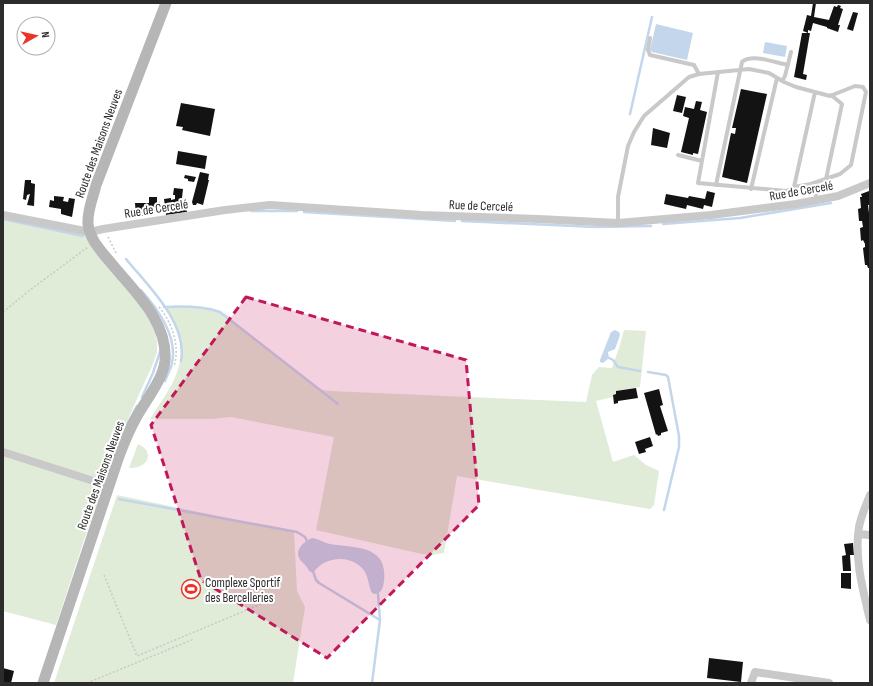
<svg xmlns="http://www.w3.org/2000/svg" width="873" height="686" viewBox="0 0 873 686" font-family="'Sofia Sans Condensed',sans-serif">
	<rect width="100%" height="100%" fill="#fff"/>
	<path fill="#e0ebd8" d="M3 215 84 231 127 287 150 321 155 332 157 342V352L152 366 118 441 109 472 85 537 56 625 3 611Z
		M164 307C183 306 203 306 220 312L315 386 323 390 330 391 586 402 592 375 599 367 612 368 620 345 624 330 646 331 640 387 616 391V394L613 395V397L596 401 613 462 634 455 646 465 659 471 654 505 650 509 457 476 444 553 431 555 422 554 316 530 334 437 231 417 212 419H158L150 420C154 412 159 405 165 396 186 363 187 339 164 307Z
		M138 444C155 451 149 469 129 468Z
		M117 495 294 532 297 591 305 607 293 683H54Z"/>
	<path fill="#c3d6ec" d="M656 24 693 33 687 60 652 52 650 50Z
		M765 42 787 46 785 57 763 53Z
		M615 330 619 332 620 335 615 349 608 352 609 358 603 363 600 362V360L611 332Z
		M312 538C319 539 324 543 330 544 356 548 388 545 384 581 383 588 382 593 375 594L372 593C368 585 369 577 363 569 350 554 324 556 313 573L309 571C307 566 305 565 301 561 293 551 303 542 312 538Z"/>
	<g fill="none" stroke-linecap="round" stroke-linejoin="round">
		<path stroke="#c3d6ec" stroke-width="2.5" d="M630 114 652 17
			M251 211H297
			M304 212 455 221
			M3 219 83 236
			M462 221 596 227 651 226
			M663 224 740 218 831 203
			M126 259C148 286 188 323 181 361
			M141 290C158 309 178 336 172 363 171 369 167 375 165 381
			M164 307C183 306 203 306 220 312L338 404
			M609 358 613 360 618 367 640 371
			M648 372 666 375 668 377 679 436V447L664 510
			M142 397 153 373 160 352
			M126 426 137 406
			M95 478 106 477 107 476
			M92 485 99 489
			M119 499 297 532 305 537 308 543
			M313 571 316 580 319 583 380 620 372 683
			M378 594 380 620"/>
	</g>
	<path fill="#131313" d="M813 3H816L814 17 829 20 834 6 837 7 838 5 841 6 840 8 843 9 838 25H840L838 32 827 28V27L813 23 811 31 808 30V33L803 31 807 15 811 16Z
		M853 12 858 13 853 31 847 29Z
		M802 33H810L803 74 807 75 806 80 794 77Z
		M741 89 767 94 747 183 722 177 731 133 735 134 736 128H732Z
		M677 95 686 97 682 113 673 111Z
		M696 101 702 102 700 110 707 112 698 154 693 153V155L681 152 689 118 683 116 685 107 694 109Z
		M181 103 215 109 210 136 182 130 183 127 176 126Z
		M653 128 670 133 667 148 651 145Z
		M178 151 207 156 205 169 176 164Z
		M200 172 209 174 208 180H209L203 205 197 203 196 205H193L192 202Z
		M185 175 196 177 194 182 188 181V179L184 178Z
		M25 180H31V183L35 184 34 206 27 205 30 194 27 195 26 200 23 199Z
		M174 188 183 189 181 207 186 206 187 212 166 215 164 199 171 198V200L175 199V195H173Z
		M707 191 715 193 712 207 704 205 703 209 687 205 686 209 664 204 666 194 688 198 689 196 705 199Z
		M869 191 870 205H868L870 221H869L870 227V268H868L867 265H865L864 257 863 248 865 247V244L863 240 861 241 860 228 863 227 862 221H859L858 209 861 208 860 197H862L861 194Z
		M54 196 64 197 63 201 68 202 69 198 75 199 72 217 61 214V209L49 207 50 200 54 201Z
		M149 197H157V202H160V210L142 211 143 216H136L135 203H149Z
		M636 388 638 398 618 401V403L614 404 613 395 616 394V391Z
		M659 389 663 405 660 406 668 431 661 433V435L658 436 657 434 656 435 644 393Z
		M650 437 653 446 645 449 646 452 639 454 635 442Z
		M853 543 854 555H850L851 571H843L842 556 846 555 844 544Z
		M841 573H851V589L841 588Z
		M709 658 743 662 741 682 707 678Z
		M3 668 14 671 11 683H3Z"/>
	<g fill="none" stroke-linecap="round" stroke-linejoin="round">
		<path stroke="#c9c9c9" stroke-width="1.5" stroke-dasharray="2 2" stroke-linecap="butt" d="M108 237 116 253
			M159 307C173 324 180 346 174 367
			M3 312 30 290 88 247
			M104 575 137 656 261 604
			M87 683 194 639"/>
		<path stroke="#c9c9c9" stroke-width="4" d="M650 38 648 50 650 55 694 65 699 74
			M782 81 785 76 791 52
			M678 155 702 161
			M826 179 842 104 831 95
			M814 183 817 200
			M716 185 742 62C752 53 776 63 788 65
			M794 187 815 92
			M751 189 777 78
			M618 223V197L628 146 634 132 644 116 689 77 699 74 749 69 769 73 784 82 796 87 830 96 855 86 863 87 866 92 851 165 840 174 811 184 794 187 787 191 698 183 718 72"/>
		<path stroke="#c9c9c9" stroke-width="8" d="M3 215 90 232 103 229 225 210 270 205 422 215 539 219 618 223 711 215 796 204 838 196 870 183
			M3 452 109 486
			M870 495C866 505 861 516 859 527 854 558 863 590 870 620
			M858 534 870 535
			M751 683 755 672 829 683"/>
		<path stroke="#b6b6b6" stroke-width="11" d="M43 683 119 456C124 443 129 430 136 418 145 401 163 380 165 361 168 321 134 291 111 263 101 251 90 240 88 224 87 211 93 198 96 185L166 3"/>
	</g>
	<path fill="#c2185b" fill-opacity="0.2" stroke="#c2185b" stroke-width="3" stroke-dasharray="8 5" stroke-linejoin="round" d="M246 297 466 360 479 505 327 658 201 580 151 425Z"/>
	<defs>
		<g id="stadium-ring" transform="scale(1)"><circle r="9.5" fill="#fff" stroke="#ea3427" stroke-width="1.5"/><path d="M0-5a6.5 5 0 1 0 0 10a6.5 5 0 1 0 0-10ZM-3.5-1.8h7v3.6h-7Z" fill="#ea3427"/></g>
	</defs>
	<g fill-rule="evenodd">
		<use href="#stadium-ring" x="191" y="589"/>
	</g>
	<g text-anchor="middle" stroke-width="4" stroke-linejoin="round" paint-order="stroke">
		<g font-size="13" fill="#2c2c2c" stroke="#fff">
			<text transform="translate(98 143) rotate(-70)" y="5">Route des Maisons Neuves</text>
			<text transform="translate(801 190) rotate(-10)" y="5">Rue de Cercelé</text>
			<text transform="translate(481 205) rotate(2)" y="5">Rue de Cercelé</text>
			<text transform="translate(156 208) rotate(-9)" y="5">Rue de Cercelé</text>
			<text transform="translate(100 475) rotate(-70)" y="5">Route des Maisons Neuves</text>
		</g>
		<g font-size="13" fill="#2c2c2c" stroke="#fff" text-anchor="start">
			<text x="205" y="587">Complexe Sportif<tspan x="205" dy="15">des Bercelleries</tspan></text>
		</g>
	</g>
	<rect width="873" height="686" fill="none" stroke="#2c2c2c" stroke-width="8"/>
	<g transform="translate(36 36) rotate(82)"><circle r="19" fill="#ffffff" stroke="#ababab"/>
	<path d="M0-3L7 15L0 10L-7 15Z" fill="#ea3427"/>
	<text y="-6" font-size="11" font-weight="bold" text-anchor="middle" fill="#2c2c2c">N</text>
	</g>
</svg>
